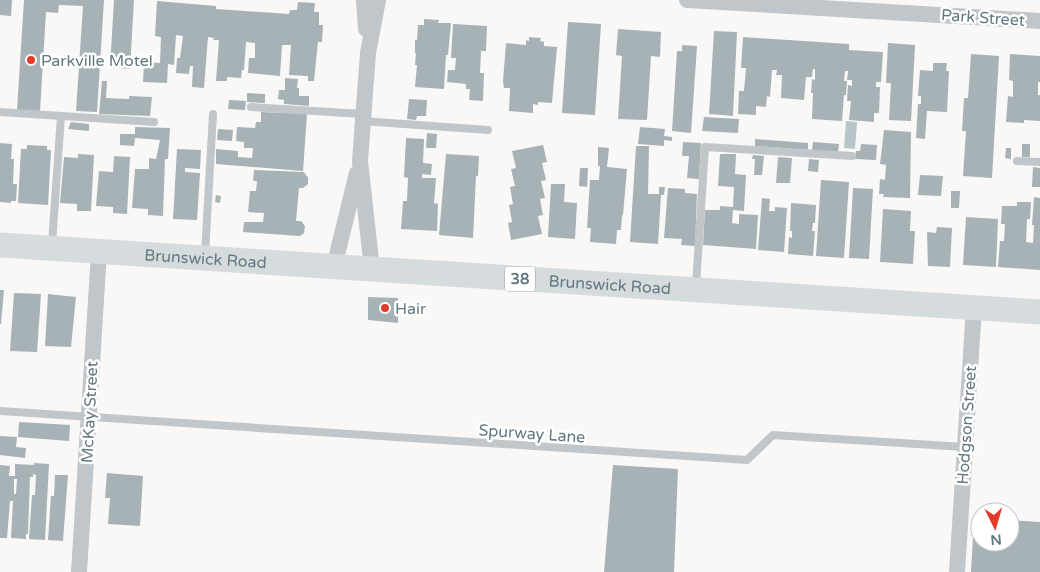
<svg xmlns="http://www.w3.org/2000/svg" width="1040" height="572" viewBox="0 0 1040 572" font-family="'Varela Round',sans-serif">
	<rect width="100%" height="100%" fill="#f9f8f6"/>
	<path fill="#b7c7c9" d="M846 121 857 122 855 149 844 148Z"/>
	<path fill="#a6b2b6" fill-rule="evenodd" d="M0 0H12L11 16 0 15Z
		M24 0H104L97 112 76 111 83 6 59 5 58 13 46 12 40 111 17 110Z
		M114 0H134L130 69 110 67Z
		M157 1 216 6V9L289 14 290 10H297L298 2 315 3 314 12H319V25H323L322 42H318L314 81H308V76L289 75 291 45H282L280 76 248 73 249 58H255V43L246 42 244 70H242L241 78 227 77V81H216L219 40H213L214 38 208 37 204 88 192 87 193 66H190L189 74 176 73 177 58H180L183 36 176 35 174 65 168 64 167 83 143 82 144 62 160 63 161 37 155 36Z
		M424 19 439 20 438 23H451L448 55H446L444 89 415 87 417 65H415L416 53H415V40H417L418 25H424Z
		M568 22 601 24 595 115 562 113Z
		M453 24 487 26 486 51H481L480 73H484L483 101 469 100 470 89H466V84L447 82 448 70H455L456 58H451Z
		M618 29 661 32 660 57 651 56 647 120 618 119 622 56 616 55Z
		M714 31 737 32 733 116 709 114Z
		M529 37 541 38 540 41 544 42V46L557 47 552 103 538 102V105L533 104V113L509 111 510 88H504L503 81 506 43 526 45V40L529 41Z
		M743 37 849 44V50L883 52 881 82H876V87H880L879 113H874V122L849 120 851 101H847L848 85 852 86V80H847L848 71H845L844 81H847L846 95H844L842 121 812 119 813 93H811L812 79 815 80V69H813L812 77H806L804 100 781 98 782 75H776L777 70H772L770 97 767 96 766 107 756 106V115L738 114 739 91H744L746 68H741Z
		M888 43 915 45 911 121 889 120 891 83H886Z
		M682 45 697 46 691 133 672 131 677 51H682Z
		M971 54 999 56 992 178 963 176 966 131H962L964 98H968Z
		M1010 54 1040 56V82H1038V95H1040V121L1024 120V123L1006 122 1008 96 1013 97V81L1009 80Z
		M933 63H947L946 71H949L947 112 927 111 925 139 916 138 918 104H921V96H918L920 70 933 71Z
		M285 78 298 79 297 88H299V96H309V106L284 104V100L278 99 279 90H285Z
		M102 81H107L106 98 129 99V96L152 97 150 116 99 114Z
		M247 93 265 94V103L247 102Z
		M409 99 427 100 426 116H417L416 120 407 119Z
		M229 100 246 101 245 110 228 109Z
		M261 112 307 114 303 171 216 164V149L238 151V157L252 158 253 148H244V142L236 141 237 127 255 128 256 122H261Z
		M704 117 739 119 738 133 702 131Z
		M71 122 89 124V131L68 129Z
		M135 127 170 128 168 159H165L163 216 148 215V209L132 208 135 169H149V158L156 159 160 140 135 138 134 146 120 145V134H135Z
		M640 127 665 129 664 136 672 137V141L664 140V146L638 144Z
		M218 129 233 130 232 141 217 140Z
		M884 130 911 132 910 198 883 197 884 194H879L880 179 885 180 886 165 880 164Z
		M427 133 437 134 436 148H426Z
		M406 138 424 139 423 163 432 164 431 175 422 174V178H436L434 203 438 204 437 231 401 229 403 201H407L408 178 404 177Z
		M755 139 808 143V150L755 146Z
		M683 142 701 143 699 179 687 178 689 156H682Z
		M813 142 839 144 838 152 812 150Z
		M0 143 12 144 11 159H14L13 184H17L16 201H11V203L0 202Z
		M861 144 877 145 876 160 855 159 856 151H860Z
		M1022 144H1030V157H1022Z
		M27 145 47 146V150H51L48 205 18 203 21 149H27Z
		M543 145 547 162 542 163 546 180 541 181 545 198 540 199 543 215 538 216 542 234 511 240 508 223 512 222 509 205 513 204 510 187 515 186 511 169 516 168 512 151Z
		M636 146H649L648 194H659V187H665L664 195H661L658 244 630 242Z
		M598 147 609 148 607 167 627 169 623 215H622L621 230H617L616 244 590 242 591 228H587L590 180H599L600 166H598Z
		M1006 148H1011V159L1005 158Z
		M177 149 201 150 200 169 185 168V172L200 173 197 220 173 219Z
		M78 154 94 155 91 211H77V204L60 203 64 157 78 158Z
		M446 154 479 156 478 176H476L473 238 439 235Z
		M720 154H736L735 174 746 175 744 211 733 210 732 223 739 224V214L758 215 756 249 703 245 705 210H720V206L733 207 734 187 718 186Z
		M753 155 764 156 762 175H754L755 159H752Z
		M114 156 130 157 127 214 113 213V207L96 206 99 171 113 172Z
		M778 157 792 158 790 183H776Z
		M809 159 819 160 818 172 808 171Z
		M1033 167 1040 168V187H1032Z
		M580 168H588L587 187 579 186Z
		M254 170 304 172 308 178V184L303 188H299L296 221H301L305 226 304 233 300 236 243 232 244 222H263L264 213 248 212 250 191H256L257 181H253Z
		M920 175 943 176 941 196 918 195Z
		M821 180 849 182 844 258 816 256Z
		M551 184H565L564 202 577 203 575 239 548 237Z
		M668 188 685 189V193L697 194 695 246 681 245 682 239 664 238Z
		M853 188 873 189 869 259 849 258Z
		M951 191H960L959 208H951Z
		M216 195 221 196 220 203 215 202Z
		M1034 197 1040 198V270L998 267 1000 241H1004L1005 224H1001L1002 206H1017V202H1031L1030 219H1027L1026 242 1033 243 1034 225H1032Z
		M762 198 770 199 769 211H775V207L787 208 784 252 758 250Z
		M791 203 816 205 815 223H813L812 231H815L813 256 788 254 789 237 792 238V231H790Z
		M883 209 911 211 910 231H915L913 264 880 262Z
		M966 217 998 219 996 267 963 265Z
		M937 227 952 228 950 267 928 266 927 232 936 233Z
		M0 290H4L1 324H0Z
		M14 293 41 294 37 352 10 351Z
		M48 294 76 297 71 347 45 346Z
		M368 297 398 298V323L368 320Z
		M19 422 70 425 69 441 18 437Z
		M0 436 17 437 16 447 26 448 25 458 0 455Z
		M34 463 49 464 45 540 29 539 32 495H35L36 475 33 474V477H30L28 534H26V539L11 538 13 501H10L7 538H0V465L10 466 9 476H15V464L34 465ZM14 479H17L16 494H14Z
		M613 465 678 469 674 572H604Z
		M107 473 143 476 140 526 108 524 110 498H105Z
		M55 475H68L63 541 48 540 51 496H54Z
		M974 518H980V542H1010V520L1040 522V572H971Z"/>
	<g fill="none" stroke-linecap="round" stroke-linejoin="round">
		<path stroke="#c0c6c9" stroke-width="8" d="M251 107 362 114
			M0 112 154 122
			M362 121 488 130
			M1017 161 1040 162
			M52 244 61 116
			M205 254 213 114
			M696 285 705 147 852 156
			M0 411 747 460 773 435 965 447"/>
		<path stroke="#c0c6c9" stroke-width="16" d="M364 0 366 29
			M687 0 1040 21
			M334 267 357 173
			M372 269 360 161 368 53 378 0
			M79 572 99 252
			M957 572 974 307"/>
		<path stroke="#d6dbde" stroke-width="25" id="s1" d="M0 245 1040 312"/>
	</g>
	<g fill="#e53a2a" stroke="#fff" stroke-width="2">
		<circle cx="31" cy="60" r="5"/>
		<circle cx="385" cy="308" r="5"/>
	</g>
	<g text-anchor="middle" stroke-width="5" stroke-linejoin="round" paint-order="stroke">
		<rect fill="#fff" stroke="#92a1a8" stroke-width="1" x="505" y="266.5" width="30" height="25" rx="4"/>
		<g font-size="15" font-weight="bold" fill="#637982">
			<text x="520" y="284">38</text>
		</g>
		<g font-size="16" fill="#637982" stroke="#fff">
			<text transform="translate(983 17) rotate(4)" y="6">Park Street</text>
			<text dy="6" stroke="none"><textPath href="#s1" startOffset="206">Brunswick Road</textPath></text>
			<text dy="6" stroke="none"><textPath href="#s1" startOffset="611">Brunswick Road</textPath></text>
			<text transform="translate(89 412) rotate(-87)" y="6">McKay Street</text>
			<text transform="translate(966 425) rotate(-86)" y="6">Hodgson Street</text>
			<text transform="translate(532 433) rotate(4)" y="6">Spurway Lane</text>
		</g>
		<g font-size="16" fill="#637982" stroke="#fff" text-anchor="start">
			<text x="41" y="66">Parkville Motel</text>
			<text x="395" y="314">Hair</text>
		</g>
	</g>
	<g transform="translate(995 527) rotate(175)"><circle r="24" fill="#ffffff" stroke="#c1c9cd"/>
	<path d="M0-4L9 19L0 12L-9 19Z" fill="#e53a2a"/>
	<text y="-8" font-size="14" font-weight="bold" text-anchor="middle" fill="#637982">N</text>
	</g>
</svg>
